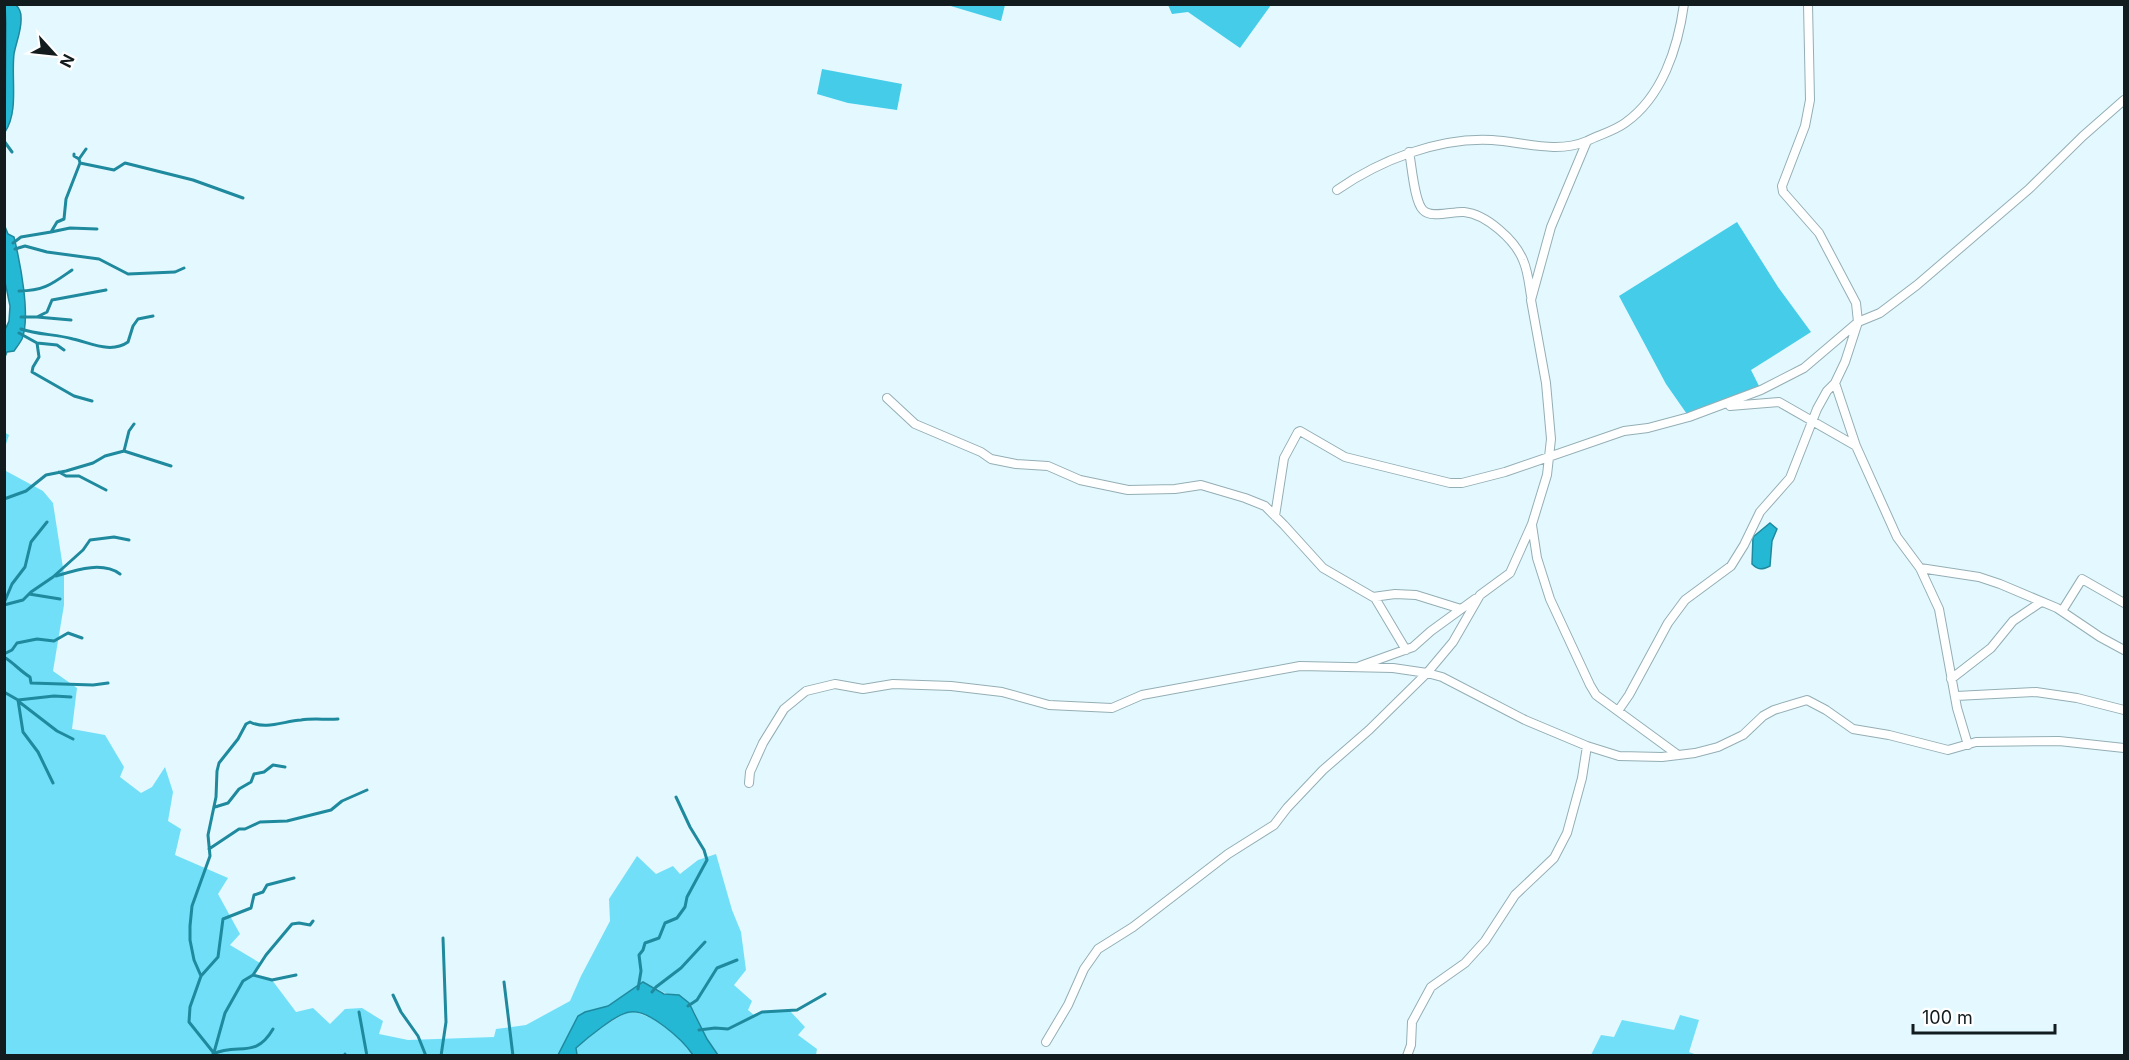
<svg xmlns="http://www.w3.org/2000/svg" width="2129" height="1060" viewBox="0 0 2129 1060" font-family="Inter,sans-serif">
	<rect width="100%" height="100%" fill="#e3f9ff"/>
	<path fill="#71dff8" d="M4 432 9 435 5 447 6 471 43 491 53 503 64 574V605L53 671 77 688 72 729 105 735 124 767 120 777 141 793 152 787 165 767 173 792 168 821 181 829 175 855 228 878 218 894 240 934 230 945 260 963 253 975 272 980 296 1012 313 1008 330 1024 345 1009 362 1008 383 1021 379 1034 408 1040 494 1037 496 1029 526 1025 570 1001 581 976 610 921 609 899 637 856 656 874 673 866 680 874 698 860 716 854 732 910 741 932 746 970 734 985 752 1001 748 1010 754 1015 762 1012 790 1011 805 1027 798 1035 817 1049 816 1055H718L707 1039 694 1011 671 996 643 982 608 1006 585 1012 578 1016 558 1055H5Z
		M629 1011C654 1015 679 1034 693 1055H577L576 1048 595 1031Z
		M1680 1015 1699 1020 1689 1052 1697 1055H1591L1601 1035 1614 1037 1622 1020 1674 1030Z"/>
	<path fill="#44cce9" d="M944 4H1005V5L1001 21Z
		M1168 5V4L1271 5 1240 48 1188 12 1172 14Z
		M822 69 902 84 897 110 848 103 817 94Z
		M1737 222 1778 287 1811 332 1751 370 1761 390 1689 417 1666 384 1619 296Z"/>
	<path fill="#25b8d5" stroke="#1f899e" stroke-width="1.5" d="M5 4 16 5C20 9 21 12 21 17 22 30 16 42 14 54 11 79 19 111 5 132L6 23Z
		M4 224 8 234 14 237C20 262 31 316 22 339 20 343 16 348 14 351L7 352 5 357V330L9 321 10 306 5 282Z
		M1770 523 1777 529 1772 541 1770 566C1762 570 1758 570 1752 564L1753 537Z
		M643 982 664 994 679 995 689 1003 707 1039 718 1055H693C683 1040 649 1009 630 1012 617 1013 586 1039 576 1048L577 1055H558L578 1016 585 1012 608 1006Z"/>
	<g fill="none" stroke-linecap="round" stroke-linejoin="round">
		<path stroke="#1f899e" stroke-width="3" d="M4 141 12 152
			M74 154V156L79 159
			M80 163 79 159 86 149
			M51 232 70 228 97 229
			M13 243 21 237 51 232 57 222 64 219 66 199 80 163 114 170 125 163 193 180 243 198
			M15 249 25 246 47 252 99 259 128 274 175 272 184 268
			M19 291C44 291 52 284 72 270
			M21 317H37L47 312 52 300 106 290
			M37 317 71 320
			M21 329C38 335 56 334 73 339 91 343 111 354 128 342L133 326 138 319 153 316
			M19 333 37 343 57 345 64 350
			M37 343 39 357 33 367 32 372 74 396 92 401
			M124 451 129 431 134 424
			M59 472 66 476H79L106 490
			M4 499 26 491 46 475 66 471 93 463 105 456 124 451 171 466
			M56 576C76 570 102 561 120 574
			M29 594 60 599
			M4 603 12 584 25 567 31 542 47 522
			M4 605 23 600 31 592 53 577 83 550 90 540 114 537 129 540
			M4 654 12 650 17 643 37 639 54 641 68 633 82 638
			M4 657C14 663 20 671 30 677L31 683 93 685 108 683
			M4 692 18 700 23 732 38 752 53 783
			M18 700 54 696 71 697
			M18 701 57 731 73 739
			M215 807 228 803 239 789 251 782 254 774 264 772 273 765 285 767
			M209 849 239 829H245L260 822 287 821 331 810 342 801 367 790
			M253 975 272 980 296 975
			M201 976 218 957 223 919 251 908 254 895 263 892 267 885 294 878
			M504 982 513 1056
			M638 989 641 971 639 955 643 950 645 943 659 938 665 923 677 918 685 907 687 897 707 860 704 850 690 827 676 797
			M652 992 656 987 681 968 705 942
			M393 995 401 1012 418 1036 426 1056
			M688 1006 697 1000 717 968 737 960
			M359 1012 367 1056
			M699 1030 715 1028 728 1029 762 1012 797 1010 825 994
			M213 1052 189 1022 190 1007 201 976 194 960 190 940V926L192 906 210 856 208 835 216 797 217 771 219 763 238 739 246 724 250 722C266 730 284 721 301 720 313 718 326 720 338 719
			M213 1054C238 1042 255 1060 273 1029
			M345 1054V1056
			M213 1056 225 1013 243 981 253 975 266 955 292 924 299 923 310 925 313 921
			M441 1056 446 1022 443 938"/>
		<g stroke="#94aeb5" stroke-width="10">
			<path id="street" d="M1808 4 1810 100 1805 126 1782 186 1783 192 1819 233 1856 303 1858 322 1845 362 1835 383 1856 446 1897 537 1920 568 1939 609 1957 708 1968 745
				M1409 152C1412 166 1414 201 1423 210 1431 219 1453 211 1464 212 1486 214 1515 240 1523 260 1528 271 1529 284 1531 296
				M1337 190C1380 160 1439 137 1492 140 1523 142 1557 154 1587 141
				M887 398 915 424 981 452 991 459 1016 464 1048 466 1080 480 1128 490 1175 489 1201 485 1245 498 1265 506 1284 525 1323 568 1373 597 1395 594 1416 595 1461 609
				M1730 406 1779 402 1856 446
				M1275 516 1284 458 1298 432 1300 431 1345 457 1450 483H1462L1505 472 1624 431 1648 428 1689 417 1761 390 1804 368 1858 322 1880 313 1917 285 2029 189 2083 136 2124 100
				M1532 525 1537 558 1550 599 1590 685 1596 695 1678 755
				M1920 568 1979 577 2000 584 2057 608 2100 637 2124 650
				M1375 598 1406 650
				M2062 611 2082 579 2124 603
				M1360 666 1413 647 1431 631 1475 599
				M1951 679 1991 648 2013 621 2041 602
				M1956 696 2036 692 2077 698 2124 710
				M1618 711 1629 695 1668 623 1685 600 1731 566 1744 545 1760 512 1790 478 1817 409 1827 391 1835 383
				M749 783 750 772 763 743 784 709 806 691 835 684 863 689 893 684 951 686 1002 692 1049 705 1112 708 1142 695 1300 666 1393 668 1427 673 1442 677 1525 720 1587 746 1619 756 1662 757 1695 753 1718 747 1743 735 1763 716 1774 710 1807 700 1826 710 1853 729 1889 735 1948 750 1976 742 2059 741 2124 748
				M1046 1042 1068 1005 1084 969 1098 949 1133 927 1228 854 1274 825 1287 808 1323 770 1369 730 1427 673 1453 642 1480 595 1510 573 1532 524 1547 475 1551 439 1546 383 1531 300 1551 227 1587 141C1599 135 1614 131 1625 123 1662 97 1678 48 1684 4
				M1407 1056 1411 1045 1412 1022 1431 987 1465 963 1485 941 1515 895 1554 858 1567 833 1582 778 1587 746"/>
		</g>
		<use href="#street" stroke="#fff" stroke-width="8"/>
	</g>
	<rect width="2129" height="1060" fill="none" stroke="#121c1e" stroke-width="12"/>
	<g transform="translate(54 54) rotate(117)" stroke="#ffffff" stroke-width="4.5" paint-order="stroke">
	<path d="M0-4.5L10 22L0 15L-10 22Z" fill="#121c1e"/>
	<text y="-9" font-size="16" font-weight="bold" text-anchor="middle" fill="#121c1e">N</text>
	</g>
	<path d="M1913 1024v9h142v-9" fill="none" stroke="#121c1e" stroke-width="3"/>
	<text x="1922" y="1024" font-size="18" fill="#121c1e" stroke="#ffffff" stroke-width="4.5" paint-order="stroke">100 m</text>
</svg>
